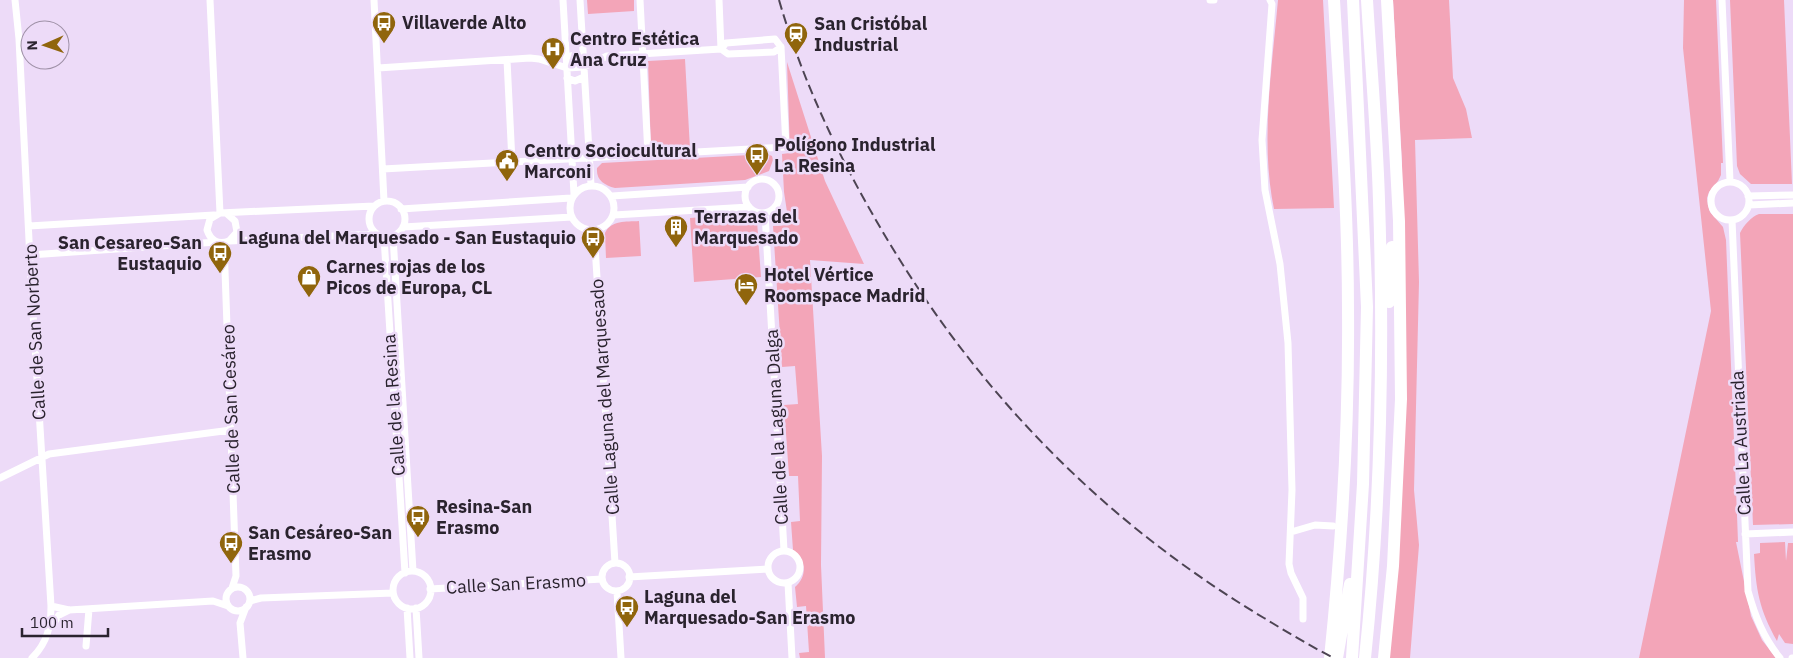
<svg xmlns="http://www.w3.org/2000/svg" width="1793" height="658" viewBox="0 0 1793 658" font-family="'IBM Plex Sans',sans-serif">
	<rect width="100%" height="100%" fill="#eddbf8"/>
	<path fill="#f3a5b8" d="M587 0H634V11L588 14Z
		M1278 0H1323L1334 208 1274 209C1260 142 1272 68 1278 0Z
		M1393 0H1449L1453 78 1466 109 1472 138 1415 140 1419 282 1414 490 1419 545 1410 658H1389L1402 163Z
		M1684 0H1716L1723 163H1721V175L1718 181 1709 192 1707 198 1708 206 1710 212 1723 227 1726 240 1737 515 1738 542H1736L1751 616 1762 640 1776 658H1639L1711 311 1683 48Z
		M1730 0H1784L1792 184H1751L1740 174 1737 166Z
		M685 59 690 149 651 150 648 61Z
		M787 62 825 181 864 264 810 260 822 456 821 565 825 658H800L799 653 809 652 806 606 797 607 795 587C808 576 806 559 793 550L791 522 800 521 798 476H789L784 405 798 404 795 366 782 367 773 226 789 225 784 192 782 154 790 153Z
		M767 154 772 156 773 160 769 171 745 180 615 188C604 185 596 180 597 168L602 163Z
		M749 214 755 217 757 221 761 277 694 282 690 218Z
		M1759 214H1793V524L1753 525 1740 233C1744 225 1751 217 1759 214Z
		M639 221 641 256 606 258 605 233C611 220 626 222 639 221Z
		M1785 542 1786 561 1788 543H1793V644L1785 643 1779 634 1777 641C1759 609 1756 590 1754 554L1760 553V543Z"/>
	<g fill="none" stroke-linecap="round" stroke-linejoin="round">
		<path stroke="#fff" stroke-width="7" d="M15 0 19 39 31 280 51 606C51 627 47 643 32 658
			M210 0 220 213
			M374 0 384 201
			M563 0 574 194
			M580 0 591 185
			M640 0 648 155
			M1210 0H1214
			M1270 0 1272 4 1262 140 1265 190 1280 264 1288 343 1292 490 1289 564 1291 573 1303 598V619
			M1722 0 1730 181
			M566 57 576 55 583 57
			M507 60 512 162
			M378 68 530 58 539 59 567 68 584 67 607 56 721 49 726 43 775 39 781 47 774 52 728 54 721 49 719 0
			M567 78 575 81 584 77
			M383 169 786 147 781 47
			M745 196a17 17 0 1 1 34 0a17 17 0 1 1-34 0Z
			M1711 201a19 19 0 1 1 38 0a19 19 0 1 1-38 0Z
			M570 208a22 22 0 1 1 44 0a22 22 0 1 1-44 0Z
			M612 196 748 187
			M1748 196 1793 195
			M369 219a18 18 0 1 1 36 0a18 18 0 1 1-36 0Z
			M1749 205 1793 203
			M401 209 571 198
			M226 213 235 221 237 232 229 241C218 245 211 241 207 230L210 219 220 213 374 206
			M765 213 784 550
			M614 215 749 207
			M1732 220 1748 591C1755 616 1763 637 1780 658
			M29 226 214 215
			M403 227 572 217
			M594 230 615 563
			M393 236 413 571
			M384 237 405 573
			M229 241 375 234
			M224 243 236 576 232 588
			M30 255 217 242
			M0 478 49 454 231 430
			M1291 532 1315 525 1333 526
			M1745 534 1793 532
			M768 567a16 16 0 1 1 32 0a16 16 0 1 1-32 0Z
			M602 577a14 14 0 1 1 28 0a14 14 0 1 1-28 0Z
			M393 590a19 19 0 1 1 38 0a19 19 0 1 1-38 0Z
			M629 577 768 569
			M788 583 792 658
			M226 599a12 12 0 1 1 24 0a12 12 0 1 1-24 0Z
			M430 589 602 579
			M617 591 621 658
			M250 601 261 598 393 593
			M51 606 69 610 213 601 228 606
			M407 608 410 658
			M416 608 419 658
			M52 626 59 615 69 610
			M86 646 89 609
			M243 658 240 623 246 607
			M1792 658H1793"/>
		<path stroke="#fff" stroke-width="12" d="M1389 302 1392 247
			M1330 658C1342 542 1349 427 1348 310 1348 207 1340 103 1334 0
			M1337 658 1350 584
			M1352 658 1363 484 1367 307 1353 0
			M1365 658C1381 506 1384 353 1379 200 1377 134 1371 67 1367 0
			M1384 658 1393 566 1401 399 1399 221 1387 0"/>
		<path stroke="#4d4453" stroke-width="2" stroke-dasharray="10 5" stroke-linecap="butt" d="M779 0C801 76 834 147 873 215 969 384 1097 518 1264 618 1287 632 1310 646 1334 658"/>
	</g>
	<defs>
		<g id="bus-pin" transform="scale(1.25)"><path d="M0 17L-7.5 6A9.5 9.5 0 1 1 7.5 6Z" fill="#90650c" stroke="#eddbf8"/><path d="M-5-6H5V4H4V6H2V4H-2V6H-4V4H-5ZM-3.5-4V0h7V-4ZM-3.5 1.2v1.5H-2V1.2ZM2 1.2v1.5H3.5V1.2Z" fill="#fff"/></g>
		<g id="station-pin" transform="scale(1.25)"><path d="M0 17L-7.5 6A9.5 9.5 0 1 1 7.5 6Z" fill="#90650c" stroke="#eddbf8"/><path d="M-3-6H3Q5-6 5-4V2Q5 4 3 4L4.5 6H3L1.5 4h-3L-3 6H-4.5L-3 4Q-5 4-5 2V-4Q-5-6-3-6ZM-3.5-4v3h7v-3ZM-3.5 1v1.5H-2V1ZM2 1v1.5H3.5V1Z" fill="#fff"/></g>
		<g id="hospital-pin" transform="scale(1.25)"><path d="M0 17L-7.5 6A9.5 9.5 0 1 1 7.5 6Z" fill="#90650c" stroke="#eddbf8"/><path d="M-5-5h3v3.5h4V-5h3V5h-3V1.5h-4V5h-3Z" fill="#fff"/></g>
		<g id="civic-pin" transform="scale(1.25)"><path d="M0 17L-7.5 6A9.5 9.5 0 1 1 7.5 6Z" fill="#90650c" stroke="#eddbf8"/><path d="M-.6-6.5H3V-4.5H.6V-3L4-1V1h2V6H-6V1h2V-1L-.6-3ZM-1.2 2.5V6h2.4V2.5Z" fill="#fff"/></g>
		<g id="building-pin" transform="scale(1.25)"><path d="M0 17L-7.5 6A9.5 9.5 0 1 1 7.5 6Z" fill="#90650c" stroke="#eddbf8"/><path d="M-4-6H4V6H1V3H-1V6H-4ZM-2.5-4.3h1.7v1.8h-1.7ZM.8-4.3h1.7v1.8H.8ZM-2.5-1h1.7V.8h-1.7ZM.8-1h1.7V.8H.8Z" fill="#fff"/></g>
		<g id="shop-pin" transform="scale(1.25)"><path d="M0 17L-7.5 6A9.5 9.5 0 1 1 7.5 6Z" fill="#90650c" stroke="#eddbf8"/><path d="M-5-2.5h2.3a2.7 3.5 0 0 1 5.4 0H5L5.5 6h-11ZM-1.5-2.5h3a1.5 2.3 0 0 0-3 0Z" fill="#fff"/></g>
		<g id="hotel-pin" transform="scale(1.25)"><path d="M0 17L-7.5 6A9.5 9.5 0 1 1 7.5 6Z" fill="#90650c" stroke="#eddbf8"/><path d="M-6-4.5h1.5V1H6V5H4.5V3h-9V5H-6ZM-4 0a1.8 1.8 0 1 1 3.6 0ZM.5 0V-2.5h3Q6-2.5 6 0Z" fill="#fff"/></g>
	</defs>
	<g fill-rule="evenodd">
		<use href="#bus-pin" x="384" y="23"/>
		<use href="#station-pin" x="796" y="34"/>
		<use href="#hospital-pin" x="553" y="49"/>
		<use href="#bus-pin" x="757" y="155"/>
		<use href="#civic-pin" x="507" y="161"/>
		<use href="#building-pin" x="676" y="227"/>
		<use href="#bus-pin" x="593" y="238"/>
		<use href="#bus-pin" x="220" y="253"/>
		<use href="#shop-pin" x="309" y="277"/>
		<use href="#hotel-pin" x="746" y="285"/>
		<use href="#bus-pin" x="418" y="517"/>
		<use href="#bus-pin" x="231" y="543"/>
		<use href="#bus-pin" x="627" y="607"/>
	</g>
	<g text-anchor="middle" stroke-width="5" stroke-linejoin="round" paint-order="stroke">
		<g font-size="18" font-weight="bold" fill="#2a232e" stroke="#eddbf8" text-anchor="start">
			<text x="402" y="29">Villaverde Alto</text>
			<text x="814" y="30">San Cristóbal<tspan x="814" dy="21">Industrial</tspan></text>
			<text x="570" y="45">Centro Estética<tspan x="570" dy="21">Ana Cruz</tspan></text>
			<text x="774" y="151">Polígono Industrial<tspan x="774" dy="21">La Resina</tspan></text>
			<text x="524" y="157">Centro Sociocultural<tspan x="524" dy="21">Marconi</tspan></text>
			<text x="694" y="223">Terrazas del<tspan x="694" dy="21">Marquesado</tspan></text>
			<text x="576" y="244" text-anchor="end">Laguna del Marquesado - San Eustaquio</text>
			<text x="202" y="249" text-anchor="end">San Cesareo-San<tspan x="202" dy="21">Eustaquio</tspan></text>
			<text x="326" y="273">Carnes rojas de los<tspan x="326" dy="21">Picos de Europa, CL</tspan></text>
			<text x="764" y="281">Hotel Vértice<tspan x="764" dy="21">Roomspace Madrid</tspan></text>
			<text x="436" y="513">Resina-San<tspan x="436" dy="21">Erasmo</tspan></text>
			<text x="248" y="539">San Cesáreo-San<tspan x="248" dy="21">Erasmo</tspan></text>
			<text x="644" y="603">Laguna del<tspan x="644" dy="21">Marquesado-San Erasmo</tspan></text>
		</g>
		<g font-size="18" fill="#2a232e" stroke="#eddbf8">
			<text transform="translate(35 332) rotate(-93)" y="6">Calle de San Norberto</text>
			<text transform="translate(605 397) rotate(-94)" y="6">Calle Laguna del Marquesado</text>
			<text transform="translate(394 405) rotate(-94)" y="6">Calle de la Resina</text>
			<text transform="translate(231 409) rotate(-92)" y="6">Calle de San Cesáreo</text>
			<text transform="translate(777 427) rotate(-93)" y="6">Calle de la Laguna Dalga</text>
			<text transform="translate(1741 443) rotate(-93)" y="6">Calle La Austriada</text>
			<text transform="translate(516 584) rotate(-3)" y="6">Calle San Erasmo</text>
		</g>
	</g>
	<g transform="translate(45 45) rotate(268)"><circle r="24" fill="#eddbf8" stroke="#9f91a7"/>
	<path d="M0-4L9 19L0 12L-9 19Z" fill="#90650c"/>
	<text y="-8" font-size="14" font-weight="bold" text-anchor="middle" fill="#2a232e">N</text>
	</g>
	<path d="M22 628v8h86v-8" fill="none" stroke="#2a232e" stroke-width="2.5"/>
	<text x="30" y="628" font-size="15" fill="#2a232e" stroke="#eddbf8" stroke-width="4" paint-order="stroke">100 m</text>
</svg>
